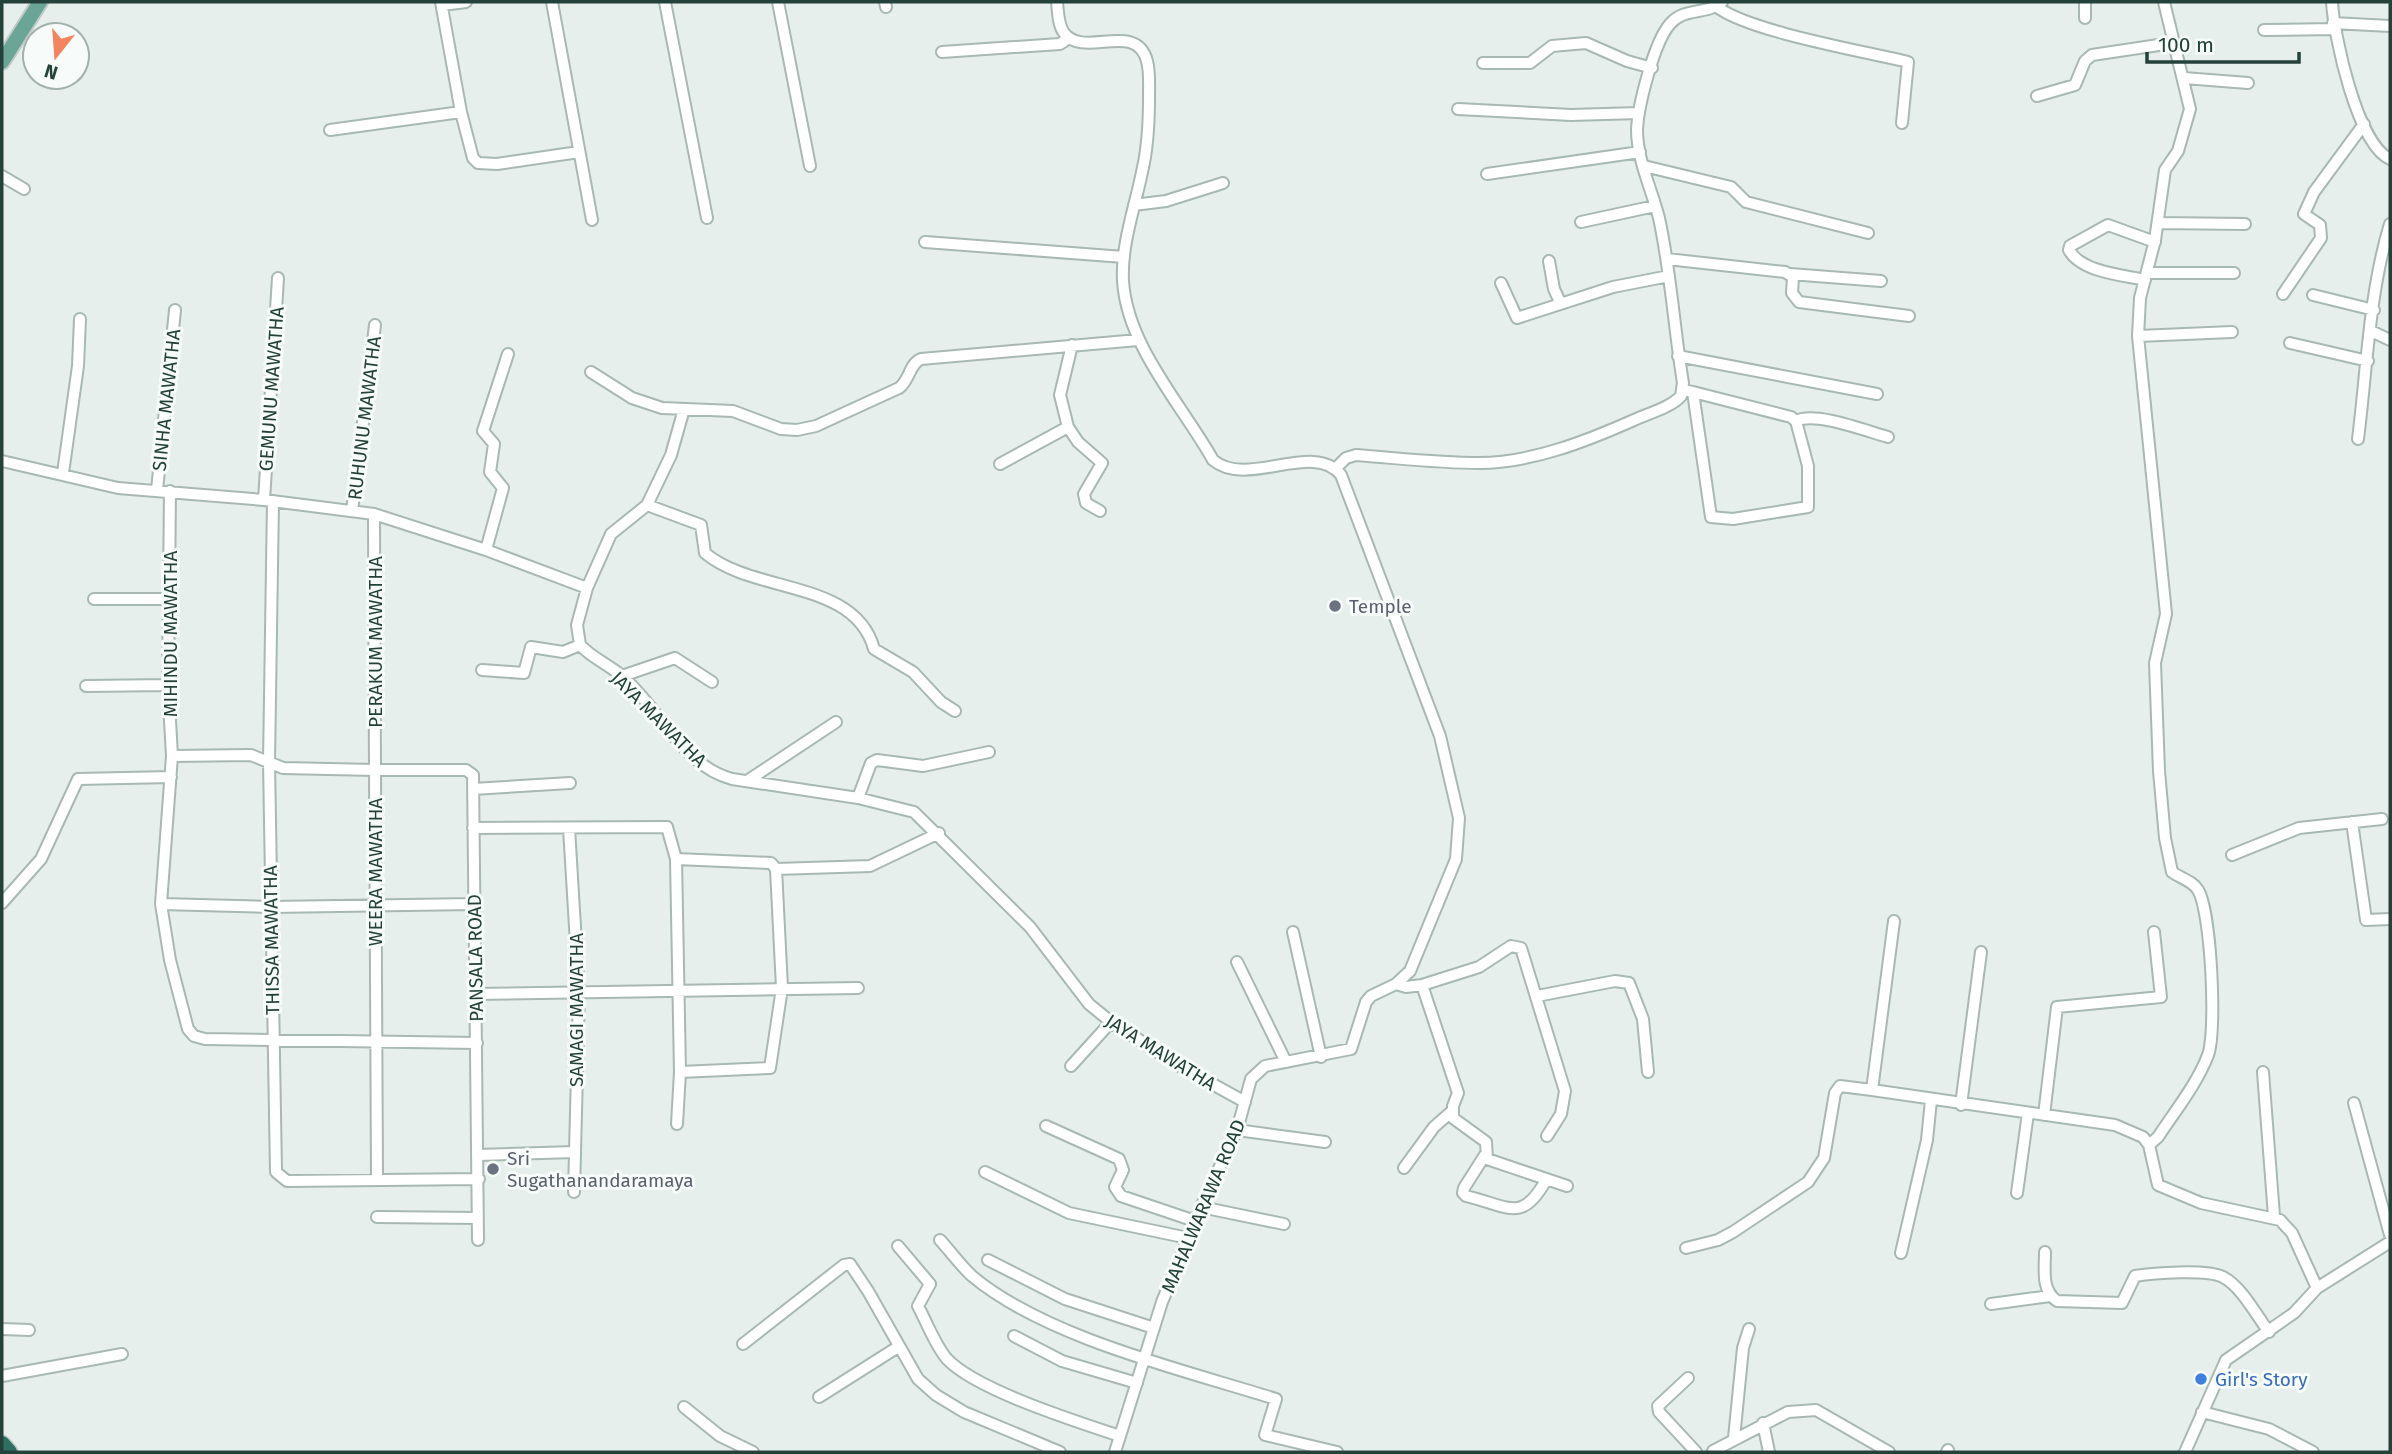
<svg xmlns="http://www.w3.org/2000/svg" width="2392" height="1454" viewBox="0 0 2392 1454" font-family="'Fira Sans',sans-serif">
	<rect width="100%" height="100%" fill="#e6efeb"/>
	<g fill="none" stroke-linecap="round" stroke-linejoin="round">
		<g stroke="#a8b8b2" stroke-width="14">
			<path id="minor" d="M552 2 592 220
				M665 2 707 218
				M778 2 810 166
				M885 2 886 7
				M1057 2C1058 11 1058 25 1064 33 1084 59 1136 20 1147 61 1150 72 1149 86 1149 98 1149 123 1148 147 1142 172 1135 207 1121 245 1123 281 1127 346 1182 405 1213 460 1247 489 1314 440 1341 475L1440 736 1459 818 1456 859 1410 971 1396 984 1371 996 1366 1002 1351 1049 1265 1066 1251 1079 1237 1130 1201 1207 1162 1302 1115 1452
				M2085 2V18
				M2332 2C2334 36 2357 144 2390 159
				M442 5 466 2
				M1717 7C1751 32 1863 51 1908 62L1902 123
				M2333 23 2390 26
				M2264 30 2334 29
				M942 52 1060 44 1069 38
				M1483 63H1530L1552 46 1586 43 1627 61 1652 68
				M2184 78 2248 83
				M2037 96 2075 85 2085 61 2092 55 2172 43
				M1458 109 1571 115 1639 113
				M461 112 473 158 478 163 497 164 579 152
				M330 130 461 112 441 2
				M1644 166 1731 187 1746 202 1868 233
				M1487 174 1640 152
				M2 176 24 189
				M1134 205 1166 201 1223 183
				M1581 222 1655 206
				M2158 223 2245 224
				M925 242 1124 257
				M1667 259 1785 272 1793 277 1792 293 1799 302 1909 316
				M1549 261 1554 289 1560 302
				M2147 273H2234
				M1790 274 1881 281
				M2145 280C2122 275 2081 272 2069 250L2070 246 2108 225 2155 242
				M1501 283 1517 318 1613 287 1669 276
				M2283 294 2321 238 2320 225 2304 214 2314 192 2364 124
				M2313 295 2374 310
				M2371 331 2390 340
				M2138 336 2232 332
				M2290 343 2368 361
				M1678 356 1877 394
				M591 372 632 398 662 408 733 411 781 429 797 430 816 426 899 388C910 380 909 364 921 359L1138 340
				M1683 390 1693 392 1791 417 1796 421 1808 466V507L1733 519 1711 517 1693 392
				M1796 421C1815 411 1866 431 1888 437
				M1068 427 1078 442 1102 463 1084 494 1086 503 1100 511
				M2358 439C2367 368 2369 293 2390 224
				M2 461 118 488 264 500 374 514 486 550 587 588 577 625 580 645C593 659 610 665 623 677 661 710 681 765 732 779L858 798 914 812 1030 927 1089 1004 1111 1022 1178 1065 1245 1102
				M1000 464 1068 427 1060 395 1072 345
				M1336 468 1346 458 1356 455C1397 458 1438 463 1479 463 1531 463 1587 441 1634 420 1649 413 1670 408 1681 396L1683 383C1674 328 1671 273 1659 218 1652 190 1637 160 1637 130 1638 106 1654 42 1670 24 1684 7 1707 15 1722 2
				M63 473 78 366 80 319
				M157 490 175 310
				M170 491 168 685 172 756 161 904 170 960 188 1029 194 1036 205 1039 477 1043
				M264 500 278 278
				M273 501 269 762 276 1172 287 1181 479 1179
				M647 505 701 525 705 553C753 594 855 579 874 649L913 672 941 702 955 711
				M352 511 375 325
				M374 514 375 770H466L473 775 478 1240
				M486 550 503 488 490 472 494 444 483 431 508 354
				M587 588 611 534 647 505 671 455 684 409
				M94 599H170
				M482 670 524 673 531 647 563 652 580 645
				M622 676 675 658 712 682
				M86 686 168 685
				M172 756 251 755 283 768 375 770 377 1180
				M747 781 836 722
				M473 789 570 783
				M858 798 871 763 877 760 923 766 989 752
				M2352 822 2366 920 2390 919
				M473 828 667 827 676 859 680 1072 677 1124
				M569 828 579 993 574 1192
				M2232 855 2299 828 2382 819
				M676 859 771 863 776 869 782 988 770 1068 680 1072
				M776 869 870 866 939 833
				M2 903 41 859 78 779 171 777
				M161 904 270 907 474 904
				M1894 921 1872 1090 2115 1125 2143 1137 2149 1145 2158 1185 2201 1203 2280 1220 2292 1233 2317 1288
				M1293 932 1321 1057
				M1237 962 1286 1062
				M1396 984 1406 987 1422 985 1458 1093 1453 1106V1118L1486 1142 1487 1159 1567 1186
				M1422 985 1479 967 1511 946 1521 948 1565 1091 1561 1114 1547 1136
				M476 994 858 988
				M1537 996 1615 981 1629 983 1643 1019 1648 1072
				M1071 1066 1111 1022
				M2263 1072 2274 1216
				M2354 1103 2390 1235
				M1961 1105 1981 952
				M2044 1115 2057 1007 2161 997 2154 932
				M1046 1126 1119 1159 1123 1170 1115 1187 1121 1196 1195 1221
				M1237 1130 1325 1142
				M2149 1145 2158 1137C2175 1111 2197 1084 2208 1055 2217 1031 2211 911 2198 890 2193 881 2180 878 2172 872L2165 838 2159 771 2155 663 2166 614 2138 336 2140 298 2155 240 2165 170 2178 151 2190 109 2164 2
				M479 1155 575 1152
				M1485 1155 1464 1188 1463 1193 1466 1196C1508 1206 1522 1224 1546 1180
				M1404 1168 1434 1127 1451 1112
				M985 1172 1069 1213 1188 1238
				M2017 1193 2028 1113
				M1201 1207 1284 1224
				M377 1217 478 1218
				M940 1240C951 1252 961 1266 972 1276 1046 1338 1184 1370 1276 1399L1265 1435 1337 1452
				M898 1246 930 1284 918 1306C927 1323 935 1345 947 1359 976 1390 1078 1422 1120 1436
				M1686 1248 1718 1240 1733 1232 1808 1182 1824 1158 1835 1093 1840 1086 1872 1090
				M2045 1252C2045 1269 2041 1290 2057 1301L2122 1303 2135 1276C2153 1273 2207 1269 2223 1277 2242 1287 2256 1315 2269 1332
				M1901 1253 1927 1140 1931 1100
				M988 1260 1065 1299 1154 1328
				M1991 1304 2050 1296
				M2 1329 29 1330
				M1014 1336 1062 1361 1137 1383
				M743 1344 844 1265 850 1264 868 1291 918 1379 936 1395 964 1412 1060 1452
				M2 1376 122 1354
				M1688 1378 1658 1406 1659 1412 1696 1452
				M819 1397 898 1347
				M684 1407 720 1436 753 1452
				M2202 1412 2269 1429 2313 1452
				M1763 1423 1769 1452
				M1734 1438 1743 1348 1749 1329
				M1713 1451 1788 1412 1816 1410 1889 1452
				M1947 1452 1948 1450
				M2185 1452 2226 1360 2294 1313 2317 1288 2390 1242"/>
		</g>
		<g stroke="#c2cac8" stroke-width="18">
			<path id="major" d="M2 62 40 2"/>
		</g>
		<g stroke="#c2cac8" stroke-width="19">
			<path id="highway" d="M2 1444 9 1452"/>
		</g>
		<use href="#minor" stroke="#fff" stroke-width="10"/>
		<use href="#major" stroke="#6aa596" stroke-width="14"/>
		<use href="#highway" stroke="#2f6f62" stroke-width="16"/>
	</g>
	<g fill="#6b7280" stroke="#f7fbf9" stroke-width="2.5">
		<circle cx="1335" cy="606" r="7"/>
		<circle cx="493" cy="1169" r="7"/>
	</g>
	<circle fill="#3f7fe0" stroke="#f7fbf9" stroke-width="2.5" cx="2201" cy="1379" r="7"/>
	<g text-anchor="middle" stroke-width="6" stroke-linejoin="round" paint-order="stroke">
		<g font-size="19" fill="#24423a" stroke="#f7fbf9">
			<text transform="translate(271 389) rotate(-86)" y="7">GEMUNU MAWATHA</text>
			<text transform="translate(166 400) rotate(-84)" y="7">SINHA MAWATHA</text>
			<text transform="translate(364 418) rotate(-83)" y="7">RUHUNU MAWATHA</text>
			<text transform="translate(170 634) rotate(-90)" y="7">MIHINDU MAWATHA</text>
			<text transform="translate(375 642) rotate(-90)" y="7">PERAKUM MAWATHA</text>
			<text transform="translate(659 719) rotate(45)" y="7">JAYA MAWATHA</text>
			<text transform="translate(375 872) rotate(-90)" y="7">WEERA MAWATHA</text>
			<text transform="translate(271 940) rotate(-91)" y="7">THISSA MAWATHA</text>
			<text transform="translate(475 958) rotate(-91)" y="7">PANSALA ROAD</text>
			<text transform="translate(576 1010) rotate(-90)" y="7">SAMAGI MAWATHA</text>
			<text transform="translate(1161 1052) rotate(32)" y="7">JAYA MAWATHA</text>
			<text transform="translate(1203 1206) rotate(-67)" y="7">MAHALWARAWA ROAD</text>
		</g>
		<g font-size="19" fill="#5b616d" stroke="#f7fbf9" text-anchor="start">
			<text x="1349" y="613">Temple</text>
			<text x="507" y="1165">Sri<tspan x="507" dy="22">Sugathanandaramaya</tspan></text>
		</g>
		<g font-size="19" fill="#366cbe" stroke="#f7fbf9" text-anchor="start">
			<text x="2215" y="1386">Girl's Story</text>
		</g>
	</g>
	<rect width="2392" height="1454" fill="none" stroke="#24423a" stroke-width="7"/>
	<g transform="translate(56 56) rotate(197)"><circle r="33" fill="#f7fbf9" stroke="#a3b1ad" stroke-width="2"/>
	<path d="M0-5L12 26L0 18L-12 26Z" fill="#f4845f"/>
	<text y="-10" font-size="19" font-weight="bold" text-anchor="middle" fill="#24423a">N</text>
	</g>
	<path d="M2147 52v10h152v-10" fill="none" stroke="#24423a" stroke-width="3.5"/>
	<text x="2158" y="52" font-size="21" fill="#24423a" stroke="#f7fbf9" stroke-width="5" paint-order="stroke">100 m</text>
</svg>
